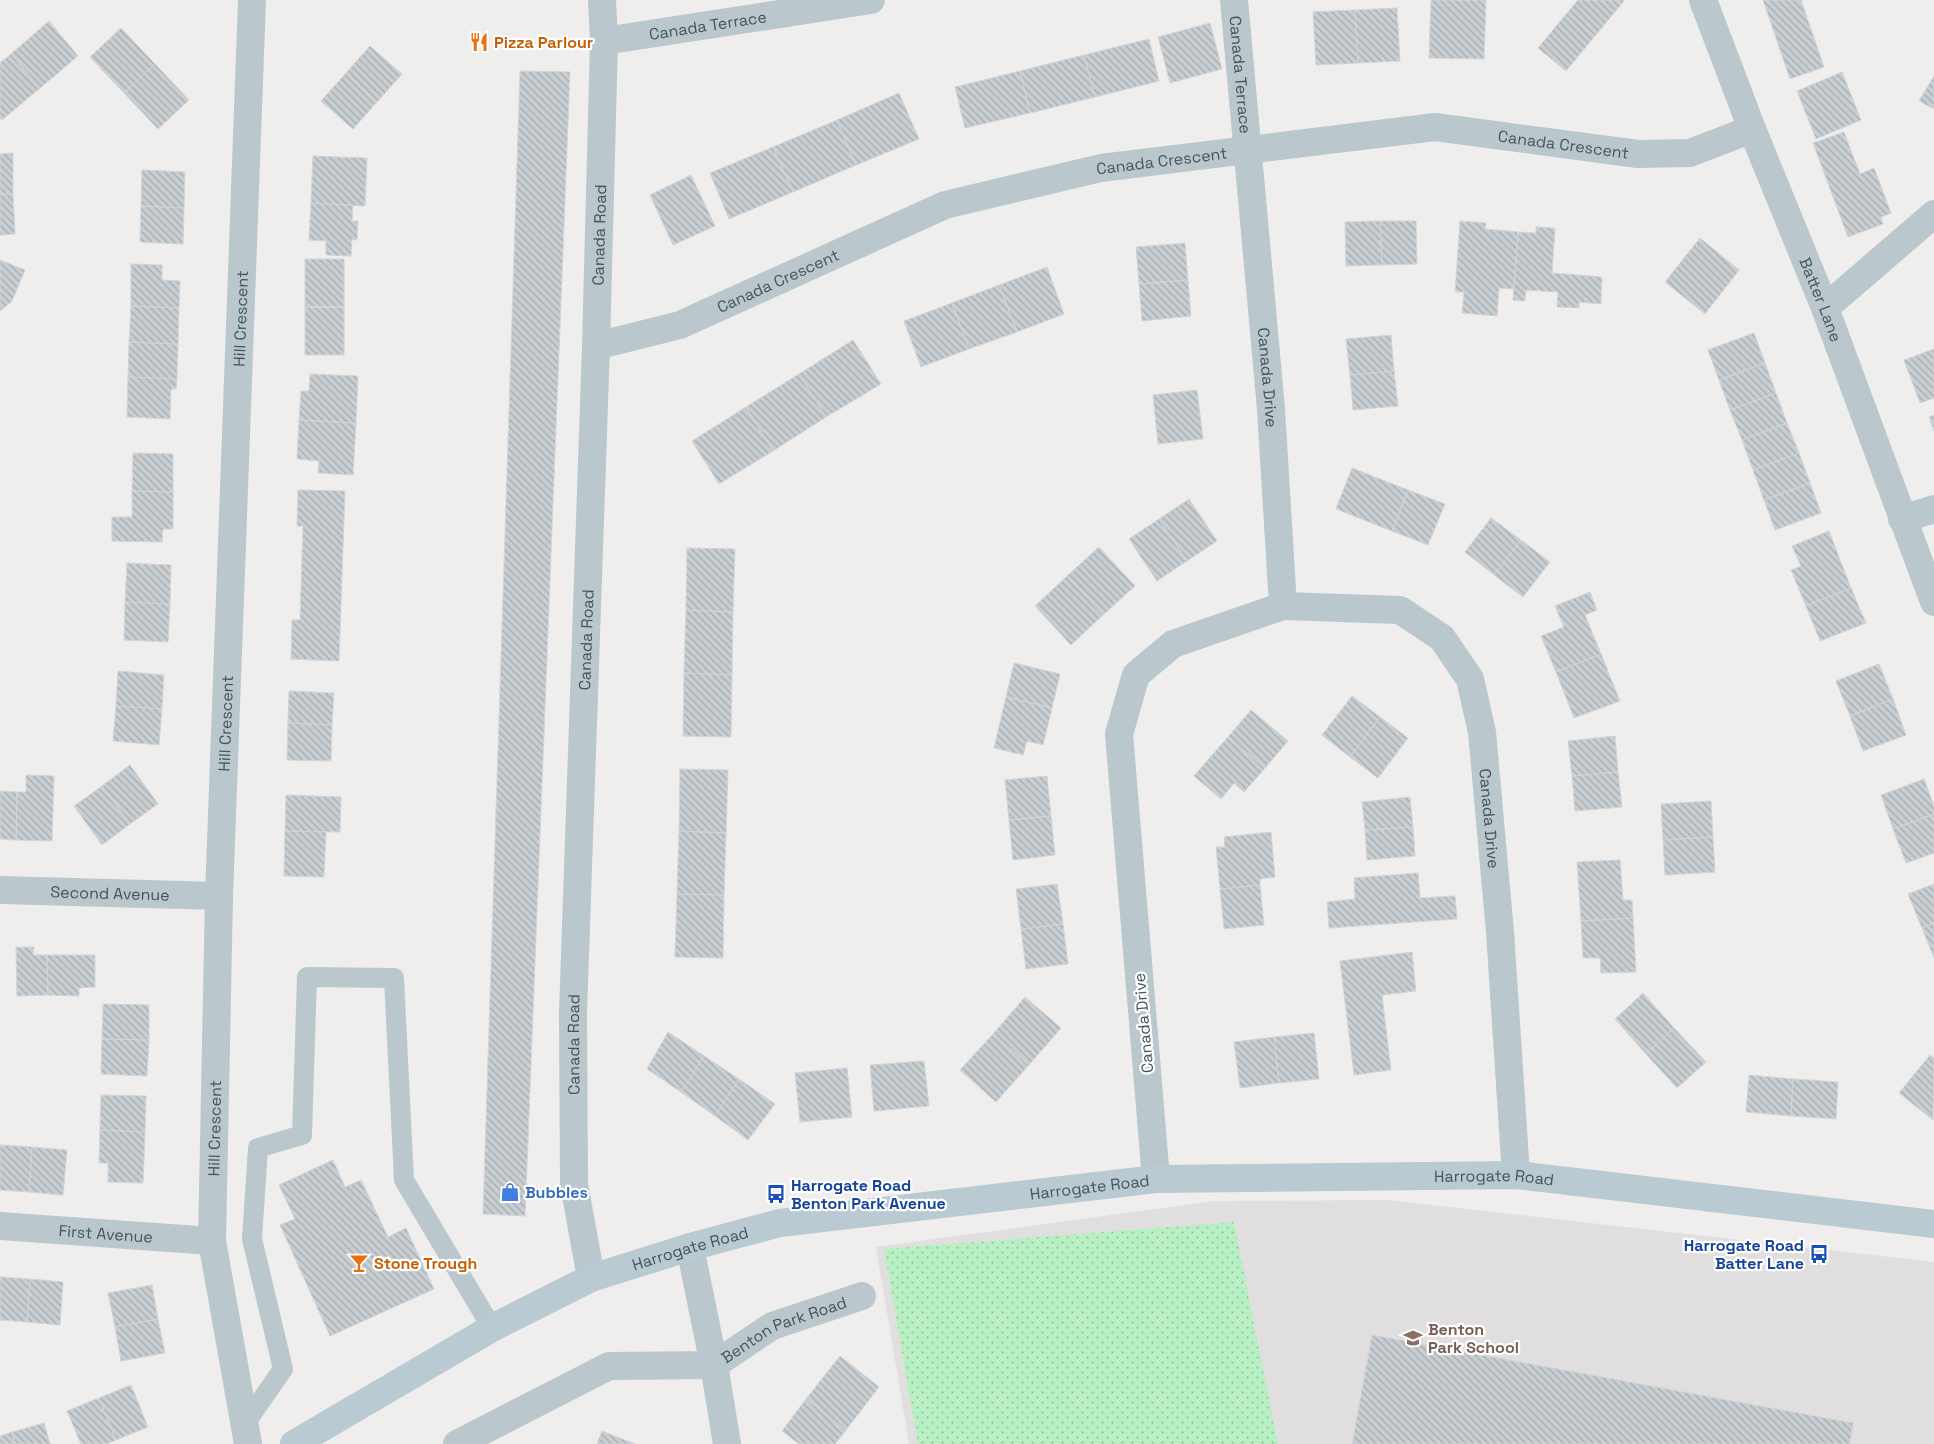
<svg xmlns="http://www.w3.org/2000/svg" width="1934" height="1444" viewBox="0 0 1934 1444" font-family="'Space Grotesk',sans-serif">
	<defs>
		<pattern id="grass-dots" width="8" height="8" patternUnits="userSpaceOnUse" patternTransform="scale(1.25)"><rect width="8" height="8" fill="#b9f0c3"/><path d="M2 2h.1M6 6h.1" fill="none" stroke="#98c5a1" stroke-width="1.8" stroke-linecap="round"/></pattern>
		<pattern id="building-back-hatch" width="6" height="6" patternUnits="userSpaceOnUse" patternTransform="scale(1.25)"><rect width="6" height="6" fill="#c9ced2"/><path d="M-1 5l2 2M0 0l6 6M5-1l2 2" fill="none" stroke="#a5aaad"/></pattern>
	</defs>
	<rect width="100%" height="100%" fill="#f0eded"/>
	<path fill="#e1dedf" d="M1388 1200 1934 1262V1444H909L876 1247 1214 1201Z"/>
	<path fill="url(#grass-dots)" d="M1234 1222 1278 1444H918L884 1249Z"/>
	<path fill="url(#building-back-hatch)" stroke="#d0d5d9" d="M1431 0H1486L1484 59 1429 58Z
		M1578 0H1623L1624 1 1595 36 1567 13Z
		M1763 0H1801L1824 67 1790 79Z
		M1397 8 1400 61 1358 63 1355 10Z
		M1355 10 1358 63 1316 65 1313 12Z
		M1567 13 1595 36 1566 71 1538 48Z
		M49 21 78 56 40 88 11 54Z
		M1210 23 1222 69 1170 83 1158 37Z
		M121 28 155 64 124 93 90 57Z
		M1149 39 1159 81 1095 97 1084 55Z
		M370 46 402 74 377 102 346 73Z
		M11 54 40 88 2 120 0 118V63Z
		M1084 55 1095 97 1030 113 1020 71Z
		M155 64 189 100 158 129 124 93Z
		M520 71 570 72 525 1216 483 1214Z
		M1020 71 1030 113 965 128 955 87Z
		M1842 72 1861 120 1816 139 1797 91Z
		M346 73 377 102 353 129 321 101Z
		M1934 76V109L1919 101Z
		M899 93 919 139 856 165 837 120Z
		M837 120 856 165 793 192 773 147Z
		M1844 132 1860 174 1874 168 1891 213 1881 217 1883 224 1848 237 1813 143Z
		M773 147 793 192 729 219 710 173Z
		M13 153V194H0V154Z
		M313 156 367 158 365 206 311 203Z
		M142 170 185 172 184 208 141 206Z
		M691 175 715 226 673 245 650 195Z
		M0 194H13L15 234 0 235Z
		M311 203 353 205 352 221H358L357 240 352 239 351 256 326 255V241L309 240Z
		M141 206 184 208 183 244 140 242Z
		M1380 221 1382 265 1346 266 1345 222Z
		M1380 221H1416L1417 264 1382 265Z
		M1460 221 1486 223 1485 229 1518 232 1514 289 1499 288 1497 316 1462 313 1464 292H1455Z
		M1536 227 1555 228 1552 273 1602 277 1601 304 1579 302V308L1557 307 1558 292 1526 290 1525 301 1513 300 1518 232 1536 233Z
		M1700 238 1739 270 1705 314 1665 282Z
		M1185 243 1188 280 1139 284 1136 247Z
		M305 259H344V307H305Z
		M0 260 25 270 12 301 0 311Z
		M131 264 162 265V280L180 281 179 308 131 306Z
		M1047 267 1064 314 1017 332 999 285Z
		M1188 280 1191 316 1142 321 1139 284Z
		M999 285 1017 332 969 349 952 303Z
		M952 303 969 349 921 367 904 321Z
		M131 306 179 308 178 344 129 342Z
		M305 307H344V355H305Z
		M1754 333 1765 363 1719 380 1708 350Z
		M1391 335 1394 371 1350 375 1346 339Z
		M853 340 881 384 826 417 799 374Z
		M129 342 178 344 177 379 128 377Z
		M1934 349V398L1920 403 1904 360Z
		M1765 363 1776 393 1730 410 1719 380Z
		M1394 371 1398 406 1353 410 1350 375Z
		M310 374 358 376 356 423 299 420 301 391H309Z
		M799 374 826 417 773 451 746 407Z
		M128 377 177 379 176 389H171L170 419 127 417Z
		M1197 390 1203 439 1158 444 1153 395Z
		M1776 393 1787 423 1742 440 1730 410Z
		M746 407 773 451 719 484 692 441Z
		M1934 415V431L1929 417Z
		M299 420 356 423 353 475 318 473 319 461 297 459Z
		M1787 423 1799 453 1753 470 1742 440Z
		M133 453 173 454V492L132 491Z
		M1799 453 1810 483 1764 500 1753 470Z
		M1352 468 1408 490 1392 531 1336 509Z
		M1810 483 1821 513 1775 530 1764 500Z
		M298 490 345 491 339 661 291 659 292 620H300L303 526H297Z
		M1408 490 1445 504 1428 545 1392 531Z
		M132 491 173 492V529H163L162 542 112 541V517H132Z
		M1189 499 1217 541 1187 561 1159 519Z
		M1491 518 1521 540 1494 575 1465 552Z
		M1159 519 1187 561 1157 581 1129 539Z
		M1829 531 1851 588 1806 606 1791 570 1801 566 1792 546Z
		M1521 540 1550 562 1523 597 1494 575Z
		M1099 547 1135 586 1103 615 1067 576Z
		M687 548 735 549 733 612 686 610Z
		M127 563 171 565 170 604 125 602Z
		M1067 576 1103 615 1071 645 1035 606Z
		M1851 588 1866 623 1820 641 1806 606Z
		M1590 592 1597 610 1585 615 1601 654 1556 672 1541 636 1564 627 1555 606Z
		M125 602 170 604 168 642 124 640Z
		M686 610 733 612 732 675 684 673Z
		M1601 654 1620 701 1574 718 1556 672Z
		M1014 663 1060 674 1052 708 1006 697Z
		M1879 664 1893 699 1850 716 1836 681Z
		M118 671 164 675 162 709 116 706Z
		M684 673 732 675 731 737 683 736Z
		M289 691 334 693 332 725 288 723Z
		M1352 696 1380 717 1350 757 1322 735Z
		M1006 697 1052 708 1043 745 1027 741 1023 755 994 748Z
		M1893 699 1906 735 1863 751 1850 716Z
		M116 706 162 709 159 745 113 741Z
		M1251 710 1288 741 1265 768 1228 737Z
		M1380 717 1408 738 1378 778 1350 757Z
		M288 723 332 725 331 761 287 760Z
		M1615 736 1618 772 1572 776 1568 741Z
		M1228 737 1265 768 1244 792 1234 783 1221 799 1194 776Z
		M130 765 158 804 130 824 102 786Z
		M680 769 728 770 726 833 679 831Z
		M1618 772 1622 807 1575 811 1572 776Z
		M26 775 54 776 52 841 16 840 17 792H26Z
		M1047 776 1051 816 1009 820 1005 780Z
		M1924 779 1934 806V814L1893 829 1881 795Z
		M102 786 130 824 102 845 74 806Z
		M0 791 17 792 16 840 0 839Z
		M286 795 341 797 340 832 285 831Z
		M1410 797 1413 827 1365 830 1362 802Z
		M1711 801 1713 837 1663 840 1661 804Z
		M1934 814V853L1906 863 1893 829Z
		M1051 816 1055 855 1013 860 1009 820Z
		M1413 827 1415 856 1367 860 1365 830Z
		M285 831 326 832 324 877 284 876Z
		M679 831 726 833 724 895 677 894Z
		M1271 832 1275 877 1260 879V885L1220 889 1216 847H1225L1224 837Z
		M1713 837 1715 872 1665 875 1663 840Z
		M1620 860 1623 900H1632L1633 918 1581 921 1577 862Z
		M1418 873 1420 898 1455 896 1457 919 1329 928 1327 902 1355 899 1354 878Z
		M1057 884 1063 924 1021 929 1016 889Z
		M1934 884V923L1922 928 1908 894Z
		M1260 885 1264 925 1224 929 1220 889Z
		M677 894 724 895 723 958 675 957Z
		M1633 918 1636 972 1601 973 1600 958H1583L1581 921Z
		M1934 923V958L1922 928Z
		M1063 924 1068 964 1026 969 1021 929Z
		M16 947H34L33 955H47L48 995 17 996Z
		M1412 952 1416 991 1382 995 1391 1070 1354 1075 1340 961Z
		M47 955H95V987L79 988V996L48 995Z
		M1643 993 1674 1028 1646 1054 1615 1019Z
		M1025 997 1061 1028 1029 1065 993 1034Z
		M103 1004 149 1005V1040L102 1039Z
		M1674 1028 1706 1062 1677 1088 1646 1054Z
		M668 1032 704 1056 681 1092 647 1069Z
		M1314 1033 1319 1079 1279 1083 1274 1037Z
		M993 1034 1029 1065 996 1102 960 1070Z
		M1274 1037 1279 1083 1240 1088 1234 1042Z
		M102 1039 149 1040 147 1076 101 1074Z
		M1930 1055 1934 1058 1933 1120 1899 1093Z
		M704 1056 739 1079 715 1116 681 1092Z
		M924 1061 929 1106 874 1111 870 1065Z
		M847 1068 852 1117 800 1122 795 1073Z
		M1749 1075 1793 1079 1791 1116 1746 1112Z
		M739 1079 775 1104 748 1140 715 1116Z
		M1793 1079 1838 1082 1836 1119 1791 1116Z
		M101 1095 146 1096 145 1132 100 1130Z
		M100 1130 145 1132 143 1183 108 1182V1163H99Z
		M0 1145 32 1147 29 1192 0 1190Z
		M32 1147 67 1150 63 1195 29 1192Z
		M333 1160 345 1187 361 1180 388 1237 406 1228 434 1289 330 1336 280 1225 295 1219 279 1185Z
		M0 1277 30 1279 27 1322 0 1320Z
		M30 1279 63 1282 60 1325 27 1322Z
		M152 1285 158 1319 115 1327 108 1293Z
		M158 1319 165 1353 121 1361 115 1327Z
		M1372 1335 1853 1423 1850 1444H1352Z
		M840 1356 879 1387 846 1430 806 1399Z
		M131 1385 148 1427 116 1440 99 1398Z
		M99 1398 116 1440 106 1444H81L67 1411Z
		M806 1399 846 1430 835 1444H799L782 1431Z
		M44 1423 50 1444H15L12 1432Z
		M602 1431 635 1444H597Z
		M12 1432 15 1444H0V1436Z"/>
	<g fill="none" stroke-linecap="round" stroke-linejoin="round">
		<path stroke="#bac8cd" stroke-width="20" d="M244 1425 283 1369 252 1239 258 1148 302 1135 307 977 394 978 404 1180 492 1328"/>
		<g stroke="#bac8cd" stroke-width="28">
			<path id="s1" d="M1234 0 1271 409 1283 606"/>
			<path id="s2" d="M1703 0 1752 129 1825 308 1934 602"/>
			<path id="s3" d="M604 41 871 0"/>
			<path d="M1825 308 1934 214"/>
			<path id="s4" d="M596 346 680 325 945 205 1101 168 1435 127 1638 154 1690 153 1752 129"/>
			<path d="M1902 519 1934 509"/>
			<path id="s5" d="M0 890 219 896"/>
			<path id="s6" d="M1156 1179 1119 734 1136 675 1173 644 1283 606 1400 610 1442 638 1470 679 1482 732 1500 932 1516 1175"/>
			<path id="s7" d="M0 1226 212 1241"/>
			<path d="M690 1247 714 1365 727 1444"/>
			<path id="s8" d="M591 1278 574 1184 573 1013 596 346 604 41 602 0"/>
			<path id="s9" d="M248 1444 212 1241 219 896 252 0"/>
			<path id="s10" d="M457 1444 609 1366 714 1365 772 1326 862 1296"/>
		</g>
		<path stroke="#b9cad2" stroke-width="28" id="s11" d="M294 1444 492 1328 591 1278 690 1247 780 1223 1156 1179 1516 1175 1934 1224"/>
	</g>
	<defs>
		<g id="restaurant-bare" transform="scale(1.5)"><path d="M-5-6h1v4h1v-4h1v4h1v-4h1v5L-1.5 .5V6h-2V.5L-5-1ZM5-6V6H3V1.5H1.5Q1.5-4 5-6Z" fill="#e8710a" stroke="#fff" stroke-width="2.5" paint-order="stroke"/></g>
		<g id="shop-bare" transform="scale(1.5)"><path d="M-5-2.5h2.3a2.7 3.5 0 0 1 5.4 0H5L5.5 6h-11ZM-1.5-2.5h3a1.5 2.3 0 0 0-3 0Z" fill="#3f7fe0" stroke="#fff" stroke-width="2.5" paint-order="stroke"/></g>
		<g id="bus-bare" transform="scale(1.5)"><path d="M-5-6H5V4H4V6H2V4H-2V6H-4V4H-5ZM-3.5-4V0h7V-4ZM-3.5 1.2v1.5H-2V1.2ZM2 1.2v1.5H3.5V1.2Z" fill="#1a4fb4" stroke="#fff" stroke-width="2.5" paint-order="stroke"/></g>
		<g id="bar-bare" transform="scale(1.5)"><path d="M-6-5H6L.8 .8V4.5H3.5V6h-7V4.5H-.8V.8Z" fill="#e8710a" stroke="#fff" stroke-width="2.5" paint-order="stroke"/></g>
		<g id="school-bare" transform="scale(1.5)"><path d="M0-5L7-2L0 1L-7-2ZM-4 1L0 2.5L4 1V4Q0 6-4 4Z" fill="#8d6e63" stroke="#fff" stroke-width="2.5" paint-order="stroke"/></g>
	</defs>
	<g fill-rule="evenodd">
		<use href="#restaurant-bare" x="479" y="42"/>
		<use href="#shop-bare" x="510" y="1192"/>
		<use href="#bus-bare" x="776" y="1194"/>
		<use href="#bus-bare" x="1819" y="1254"/>
		<use href="#bar-bare" x="359" y="1263"/>
		<use href="#school-bare" x="1413" y="1338"/>
	</g>
	<g text-anchor="middle" stroke-width="4.5" stroke-linejoin="round" paint-order="stroke">
		<g font-size="16" fill="#45555b" stroke="#fff">
			<text dy="6" stroke="none"><textPath href="#s3" startOffset="105">Canada Terrace</textPath></text>
			<text dy="6" stroke="none"><textPath href="#s1" startOffset="75">Canada Terrace</textPath></text>
			<text dy="6" stroke="none"><textPath href="#s4" startOffset="1004">Canada Crescent</textPath></text>
			<text dy="6" stroke="none"><textPath href="#s4" startOffset="599">Canada Crescent</textPath></text>
			<text dy="6" stroke="none"><textPath href="#s8" startOffset="1045">Canada Road</textPath></text>
			<text dy="6" stroke="none"><textPath href="#s4" startOffset="194">Canada Crescent</textPath></text>
			<text dy="6" stroke="none"><textPath href="#s2" startOffset="322">Batter Lane</textPath></text>
			<text dy="6" stroke="none"><textPath href="#s9" startOffset="1129">Hill Crescent</textPath></text>
			<text dy="6" stroke="none"><textPath href="#s1" startOffset="379">Canada Drive</textPath></text>
			<text dy="6" stroke="none"><textPath href="#s8" startOffset="640">Canada Road</textPath></text>
			<text dy="6" stroke="none"><textPath href="#s9" startOffset="724">Hill Crescent</textPath></text>
			<text dy="6" stroke="none"><textPath href="#s6" startOffset="1031">Canada Drive</textPath></text>
			<text dy="6" stroke="none"><textPath href="#s5" startOffset="110">Second Avenue</textPath></text>
			<text transform="translate(1143 1023) rotate(-95)" y="6">Canada Drive</text>
			<text dy="6" stroke="none"><textPath href="#s8" startOffset="235">Canada Road</textPath></text>
			<text dy="6" stroke="none"><textPath href="#s9" startOffset="319">Hill Crescent</textPath></text>
			<text dy="6" stroke="none"><textPath href="#s11" startOffset="1254">Harrogate Road</textPath></text>
			<text dy="6" stroke="none"><textPath href="#s11" startOffset="849">Harrogate Road</textPath></text>
			<text dy="6" stroke="none"><textPath href="#s7" startOffset="106">First Avenue</textPath></text>
			<text dy="6" stroke="none"><textPath href="#s11" startOffset="444">Harrogate Road</textPath></text>
			<text dy="6" stroke="none"><textPath href="#s10" startOffset="355">Benton Park Road</textPath></text>
		</g>
		<g font-size="16" font-weight="bold" fill="#c56008" stroke="#fff" text-anchor="start">
			<text x="494" y="48">Pizza Parlour</text>
			<text x="374" y="1269">Stone Trough</text>
		</g>
		<g font-size="16" font-weight="bold" fill="#164399" stroke="#fff" text-anchor="start">
			<text x="791" y="1191">Harrogate Road<tspan x="791" dy="18">Benton Park Avenue</tspan></text>
			<text x="1804" y="1251" text-anchor="end">Harrogate Road<tspan x="1804" dy="18">Batter Lane</tspan></text>
		</g>
		<g font-size="16" font-weight="bold" fill="#366cbe" stroke="#fff" text-anchor="start">
			<text x="525" y="1198">Bubbles</text>
		</g>
		<g font-size="16" font-weight="bold" fill="#785e54" stroke="#fff" text-anchor="start">
			<text x="1428" y="1335">Benton<tspan x="1428" dy="18">Park School</tspan></text>
		</g>
	</g>
</svg>
